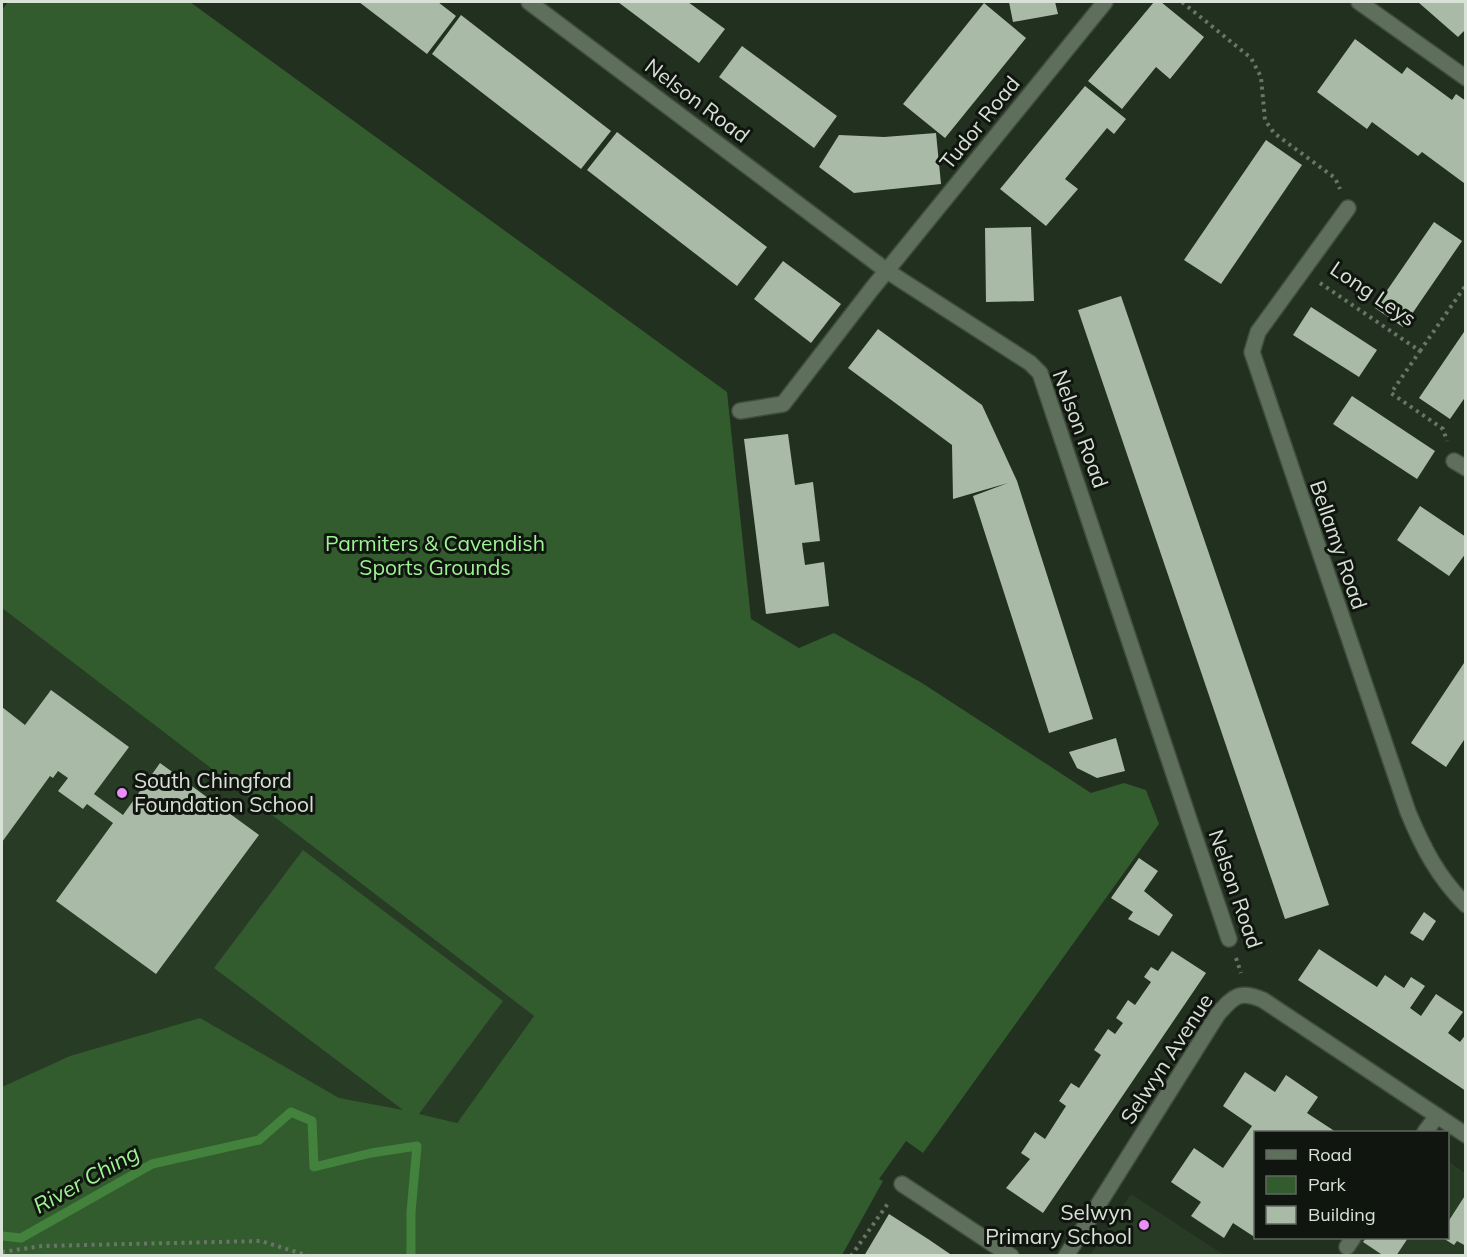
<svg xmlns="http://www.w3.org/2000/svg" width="1467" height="1257" viewBox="0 0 1467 1257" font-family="Mulish,sans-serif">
<rect width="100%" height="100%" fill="#223020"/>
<g fill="#283b25">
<path d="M2,608L534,1016L440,1146L2,1133Z"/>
<path d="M1448,1161L1465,1173V1255L1349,1256L1361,1238H1448Z"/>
<path d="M1131,1194L1224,1255H1090Z"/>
</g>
<path fill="#325b2e" d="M8,2H190L727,392L751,619L799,648L834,633L922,683L1091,793L1124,783L1146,790L1159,824L923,1153L906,1141L879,1179L883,1181L842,1255H2V1087L70,1056L200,1018L339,1098L403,1110L214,968L303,850L503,1001L419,1114L457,1123L534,1016L2,608V10Z"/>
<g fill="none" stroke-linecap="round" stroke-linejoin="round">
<path stroke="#43823c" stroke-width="9" d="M2,1236L21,1238L152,1164L259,1140L291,1112L312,1121L314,1167L371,1153L417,1146L411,1212V1256"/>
</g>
<g fill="#a9bba7">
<path d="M359,2H438L456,16L427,54Z"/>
<path d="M618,2H688L725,29L699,63Z"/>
<path d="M1009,2H1055L1058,14L1013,22Z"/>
<path d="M1154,2H1161L1204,37L1170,79L1156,67L1122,109L1088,81Z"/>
<path d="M1418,2H1466V29L1458,37Z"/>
<path d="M984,3L1026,38L945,138L903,104Z"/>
<path d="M461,15L611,131L581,169L432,54Z"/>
<path d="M1355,39L1402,74L1407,67L1452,100L1456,94L1466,101L1464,183L1422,152L1418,156L1372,122L1367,129L1317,92Z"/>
<path d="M742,46L837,116L814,148L719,77Z"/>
<path d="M1085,86L1126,119L1114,134L1107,128L1065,179L1078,189L1046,226L1000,189Z"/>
<path d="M617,132L767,247L737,286L587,170Z"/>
<path d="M936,133L941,184L854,193L819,167L839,135L884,137Z"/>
<path d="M1266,140L1302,165L1221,284L1184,260Z"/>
<path d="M1434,222L1462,241L1403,327L1375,308Z"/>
<path d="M1031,227L1034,301L986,302L985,228Z"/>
<path d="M783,261L841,304L811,343L754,299Z"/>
<path d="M1121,296L1329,905L1285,919L1078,310Z"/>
<path d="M1311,307L1377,350L1359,377L1293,335Z"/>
<path d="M878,329L982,405L1017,481L1093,719L1049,733L973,496L1008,483L953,499L952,445L848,368Z"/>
<path d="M1466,329V396L1450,419L1419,398Z"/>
<path d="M1352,396L1435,451L1417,479L1333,424Z"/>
<path d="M788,434L795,485L813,482L820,541L802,543L805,565L824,562L829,606L766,614L744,439Z"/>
<path d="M1420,506L1466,537V553L1449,576L1397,540Z"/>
<path d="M1466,660V737L1446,767L1411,743Z"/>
<path d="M51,690L129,747L94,794L123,815L160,763L259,835L156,974L56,901L113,823L87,804L83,809L58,791L68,778L58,771L53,778L50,776L2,842V707L25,725Z"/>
<path d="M1116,738L1125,771L1097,778L1077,768L1069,752Z"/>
<path d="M1139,858L1158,871L1144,891L1173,915L1159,936L1128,919L1133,912L1111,898Z"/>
<path d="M1424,912L1436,921L1423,941L1410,933Z"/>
<path d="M1319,949L1377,987L1385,975L1404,988L1411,977L1425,986L1410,1008L1421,1016L1436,994L1463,1012L1448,1033L1460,1042L1466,1034V1091L1298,980Z"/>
<path d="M1172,951L1206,973L1043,1213L1006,1188L1030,1159L1021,1153L1035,1132L1045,1139L1066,1106L1059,1101L1071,1083L1079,1088L1101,1055L1094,1050L1108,1029L1115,1034L1123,1023L1116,1018L1128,1000L1135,1005L1144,992L1151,982L1144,977L1151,967L1158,971Z"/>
<path d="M1245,1072L1275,1092L1286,1075L1318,1097L1307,1113L1336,1132H1256V1238L1233,1223L1224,1238L1191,1216L1201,1202L1171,1182L1194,1148L1223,1168L1252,1126L1223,1106Z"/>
<path d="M1466,1194V1246L1457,1241L1454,1245L1443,1238H1448V1222Z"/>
<path d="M889,1214L928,1239L953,1256H864Z"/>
<path d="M1366,1238H1408L1396,1256H1384L1363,1242Z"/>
</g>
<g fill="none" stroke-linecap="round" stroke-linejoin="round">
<g stroke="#414d3f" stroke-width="18">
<g id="minor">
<path d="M529,2L887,271L1030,363L1040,373L1229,939"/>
<path d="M1359,2L1466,78"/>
<path d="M1348,208L1258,332L1252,352L1408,812C1423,848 1438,877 1466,905"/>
<path d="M740,411L783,404L871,290L1105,2"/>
<path d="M1454,461L1466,468"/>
<path d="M1425,1132L1437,1116"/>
<path d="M902,1184L1011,1256"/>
<path d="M1347,1247L1353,1238"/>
<path d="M1066,1256L1218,1014C1234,996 1239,990 1263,1000L1466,1135"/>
</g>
</g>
<g stroke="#697567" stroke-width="4" stroke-dasharray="3 4.5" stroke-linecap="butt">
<path d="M1182,2L1251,58L1261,77L1265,120L1274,133L1335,178L1340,189"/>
<path d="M1320,283L1420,351L1391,393L1443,429L1447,441"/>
<path d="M1420,351L1466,285"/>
<path d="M1236,958L1241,973"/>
<path d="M2,1252L42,1246L261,1241L309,1256"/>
<path d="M851,1256L889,1202"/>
</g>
<use href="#minor" stroke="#5e6f5c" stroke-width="15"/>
</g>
<g fill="#eb8dfb" stroke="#10160f" stroke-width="2">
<circle cx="122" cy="793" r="6"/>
<circle cx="1144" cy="1225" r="6"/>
</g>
<g text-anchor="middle" stroke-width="6" stroke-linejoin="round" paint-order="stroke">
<g font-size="21" fill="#d9e2d7" stroke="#10160f">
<text transform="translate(697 101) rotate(37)" y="7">Nelson Road</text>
<text transform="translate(980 123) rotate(-51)" y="7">Tudor Road</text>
<text transform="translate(1373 294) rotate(34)" y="7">Long Leys</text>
<text transform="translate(1080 429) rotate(70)" y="7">Nelson Road</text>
<text transform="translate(1338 545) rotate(71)" y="7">Bellamy Road</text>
<text transform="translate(1235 889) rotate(71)" y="7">Nelson Road</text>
<text transform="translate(1167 1059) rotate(-57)" y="7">Selwyn Avenue</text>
</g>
<g font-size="21" fill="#9ef394" stroke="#10160f">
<text x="435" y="551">Parmiters &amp; Cavendish<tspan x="435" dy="24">Sports Grounds</tspan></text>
</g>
<g font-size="21" fill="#d9e2d7" stroke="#10160f" text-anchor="start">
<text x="134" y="788">South Chingford<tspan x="134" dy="24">Foundation School</tspan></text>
<text x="1132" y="1220" text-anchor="end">Selwyn<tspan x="1132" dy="24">Primary School</tspan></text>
</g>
<g font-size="22" font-style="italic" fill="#9ef394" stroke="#10160f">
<text transform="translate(86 1179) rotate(-29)" y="8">River Ching</text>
</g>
</g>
<rect width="1467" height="1257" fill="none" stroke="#d9e2d7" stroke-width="6"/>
<rect x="1254" y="1131" width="195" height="108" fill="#10160f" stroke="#60685f" stroke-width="1.5"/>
<rect x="1266" y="1150" width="30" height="9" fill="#5e6f5c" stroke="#60685f" stroke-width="1.5"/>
<text x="1308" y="1161" font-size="18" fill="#d9e2d7">Road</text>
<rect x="1266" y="1176" width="30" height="18" fill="#325b2e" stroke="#60685f" stroke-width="1.5"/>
<text x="1308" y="1191" font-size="18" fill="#d9e2d7">Park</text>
<rect x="1266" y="1206" width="30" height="18" fill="#a9bba7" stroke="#60685f" stroke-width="1.5"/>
<text x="1308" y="1221" font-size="18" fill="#d9e2d7">Building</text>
</svg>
